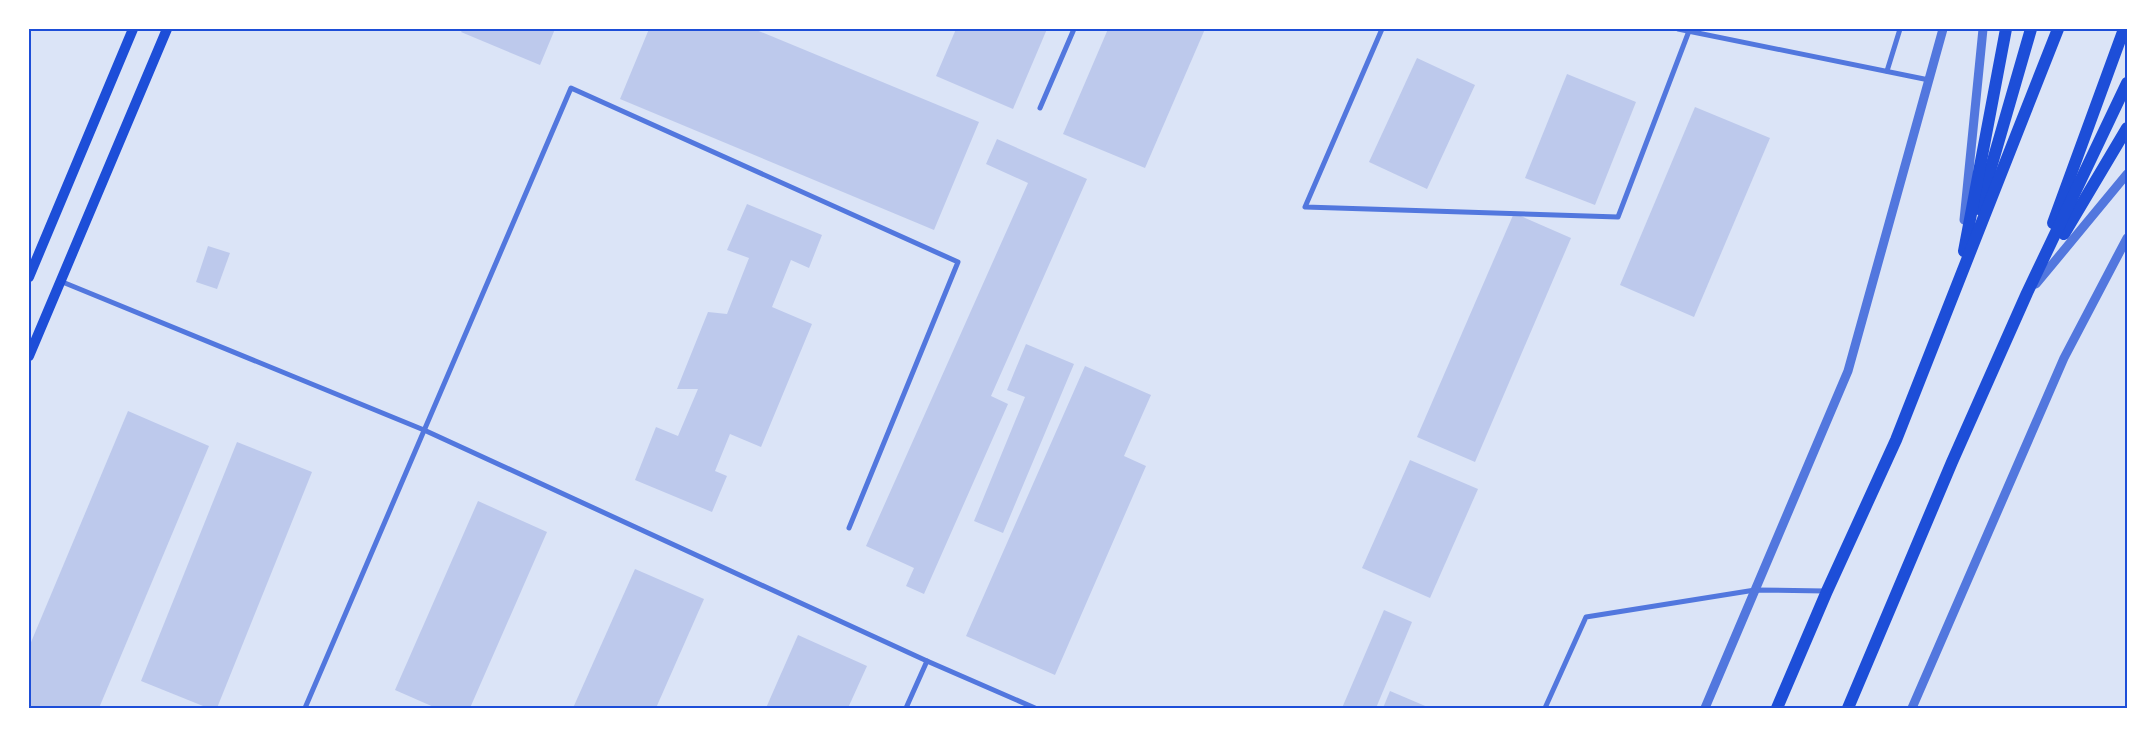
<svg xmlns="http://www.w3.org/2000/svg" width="2156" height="737" viewBox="0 0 2156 737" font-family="Quicksand,sans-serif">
<rect width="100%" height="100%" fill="#f2f2f2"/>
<rect fill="#dbe4f7" x="29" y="29" width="2098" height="679"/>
<g fill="#bdc9ec">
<path d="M463,29H555L540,65L461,32Z"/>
<path d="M649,29H754L979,122L934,230L620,99Z"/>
<path d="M956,29H1047L1013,109L936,76Z"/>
<path d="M1108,29H1205L1145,168L1063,134Z"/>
<path d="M1417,58L1475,85L1427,189L1369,162Z"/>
<path d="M1567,74L1636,102L1595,205L1525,178Z"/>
<path d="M1695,107L1770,138L1694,317L1620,285Z"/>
<path d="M997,139L1087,179L991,396L1008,404L924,594L906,586L914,568L866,546L1028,183L986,164Z"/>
<path d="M747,204L822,235L809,268L791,260L772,307L812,324L761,447L730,434L715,471L727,476L712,512L635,480L656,427L678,436L698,389H677L708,312L727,314L749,258L727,250Z"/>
<path d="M1514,213L1571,238L1475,462L1417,437Z"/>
<path d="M208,246L230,253L217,289L196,282Z"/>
<path d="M1026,344L1074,364L1003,533L974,521L1025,397L1007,390Z"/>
<path d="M1085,366L1151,395L1124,456L1146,466L1055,675L966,636Z"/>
<path d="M128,411L209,446L99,708H29V647Z"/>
<path d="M237,442L312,472L217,708H208L141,681Z"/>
<path d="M1410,460L1478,489L1430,598L1362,568Z"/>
<path d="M478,501L547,532L470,708H436L395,690Z"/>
<path d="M635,569L704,599L656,708H573Z"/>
<path d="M1384,610L1412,622L1376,708H1342Z"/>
<path d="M798,635L867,666L848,708H766Z"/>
<path d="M1390,691L1430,708H1383Z"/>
</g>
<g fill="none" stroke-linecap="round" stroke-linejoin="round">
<g stroke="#5277de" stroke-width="5">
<path d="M1382,29L1305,207L1618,217L1689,31"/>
<path d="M1678,29L1929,80"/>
<path d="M1887,71L1900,29"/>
<path d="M1040,108L1074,29"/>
<path d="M60,281L424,430L927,661L1035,708"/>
<path d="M305,708L571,88L958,262L849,528"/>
<path d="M906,708L927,661"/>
<path d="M1545,708L1586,617L1755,590L1825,591"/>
</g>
<g stroke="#5277de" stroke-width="9">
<path d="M1964,220L1983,29"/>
<path d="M2036,284L2127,174"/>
<path d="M1705,708L1848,371L1943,29"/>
<path d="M1912,708L2064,358L2127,238"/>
</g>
<g stroke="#1d4ed8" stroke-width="10">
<path d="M29,277L133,29"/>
<path d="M29,356L167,29"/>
</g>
<g stroke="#1d4ed8" stroke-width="12">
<path d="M1979,209L2031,29"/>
<path d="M2053,223L2124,29"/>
<path d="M2064,234L2127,128"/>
<path d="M1964,251L2006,29"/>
<path d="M1777,708L1827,591L1896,440L2058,29"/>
<path d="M1848,708L1952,462L2027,293L2127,83"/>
</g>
</g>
<rect width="2156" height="737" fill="none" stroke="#ffffff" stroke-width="60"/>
<rect x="30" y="30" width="2096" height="677" fill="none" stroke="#1d4ed8" stroke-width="2"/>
</svg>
